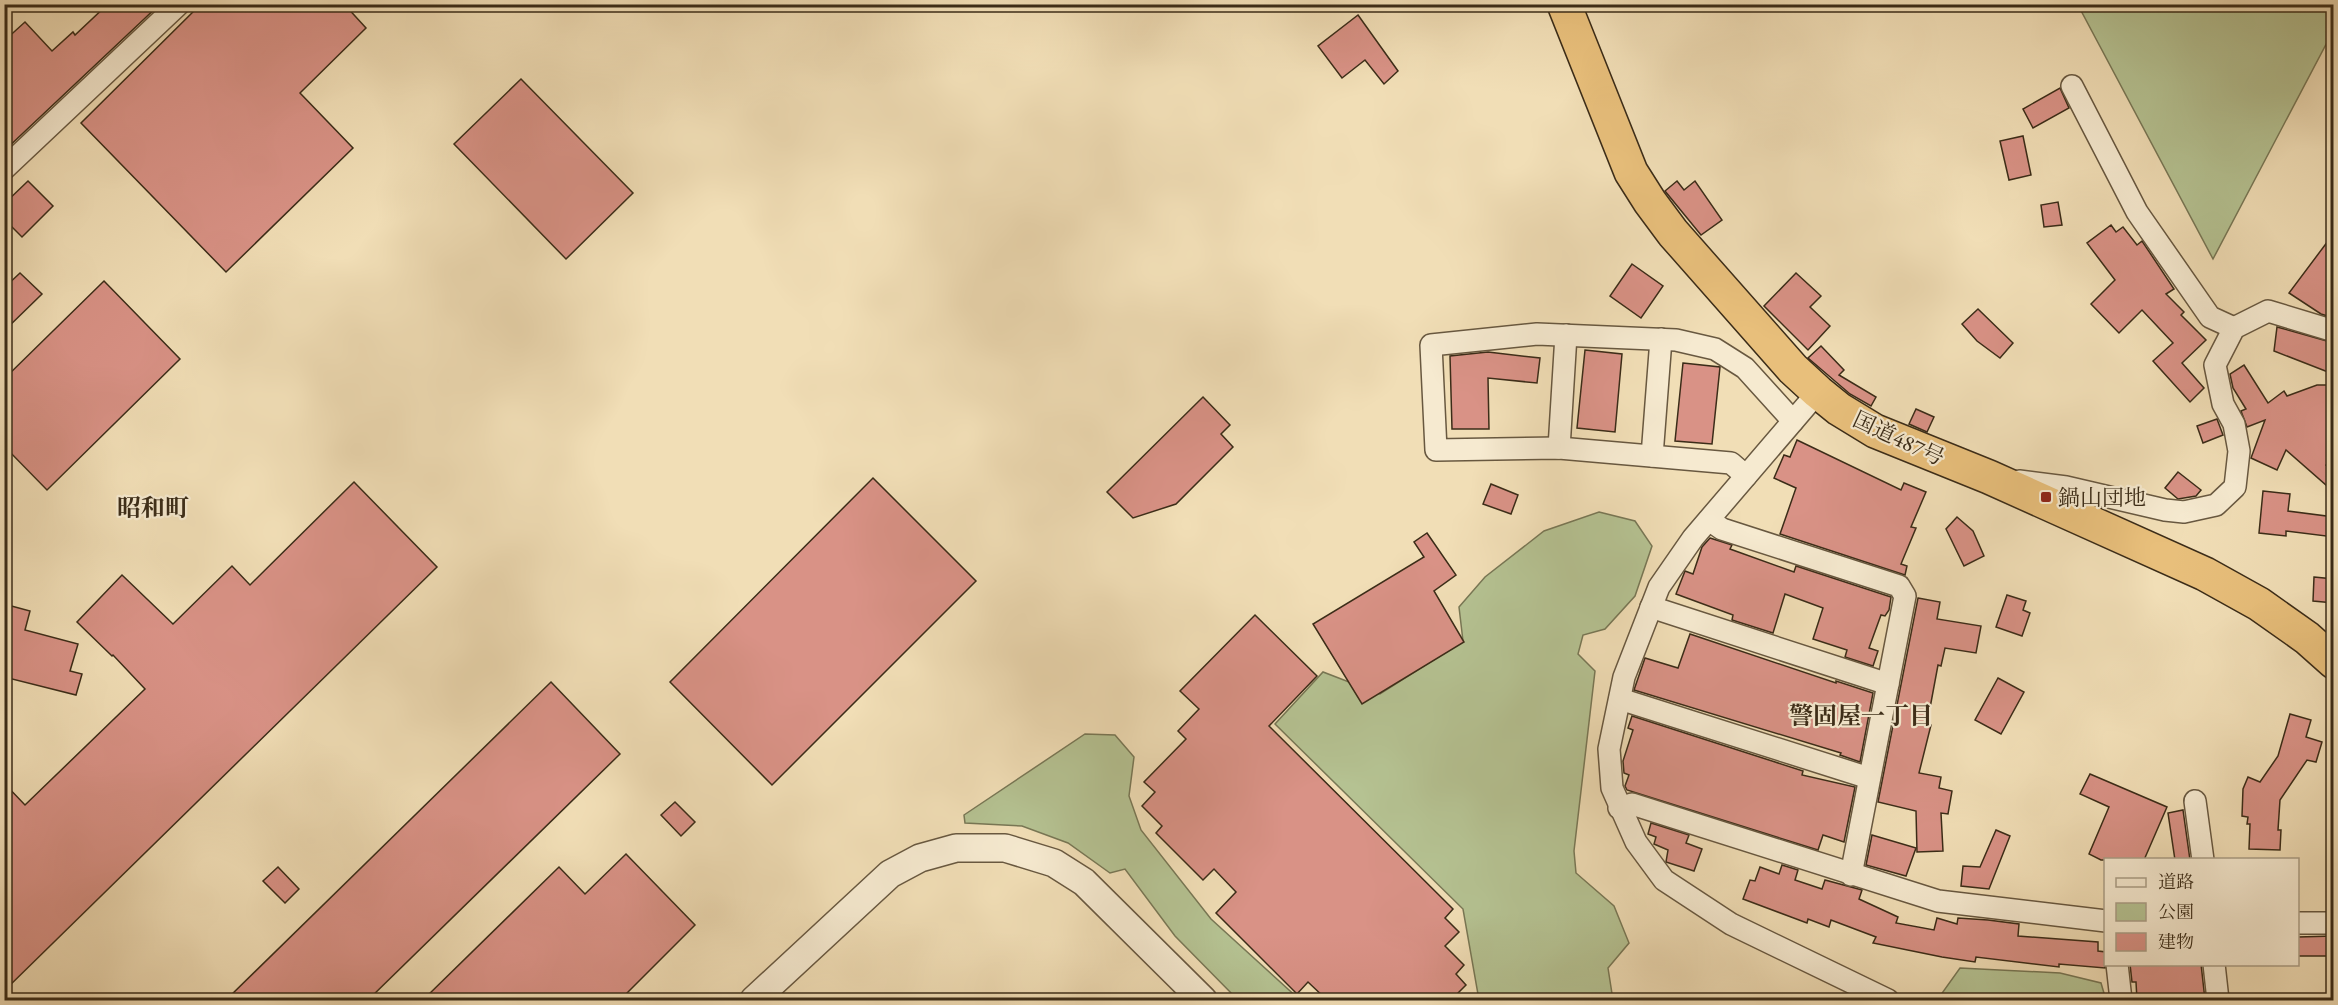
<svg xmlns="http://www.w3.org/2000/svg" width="2338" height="1005" viewBox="0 0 2338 1005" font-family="'EB Garamond','Noto Serif JP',serif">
<rect width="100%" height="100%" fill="#f1deb6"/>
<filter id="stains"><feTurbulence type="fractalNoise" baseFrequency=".00333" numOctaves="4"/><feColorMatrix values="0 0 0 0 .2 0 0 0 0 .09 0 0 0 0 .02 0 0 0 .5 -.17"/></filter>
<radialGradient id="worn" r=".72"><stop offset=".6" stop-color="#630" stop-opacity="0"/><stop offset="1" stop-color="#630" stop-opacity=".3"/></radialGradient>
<g fill="#b5c292" stroke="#787755" stroke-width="1.5">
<path d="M2078,5H2333V31L2213,259Z"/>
<path d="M1599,512L1635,521L1652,546L1635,596L1605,629L1583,635L1578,654L1595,671L1574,851L1576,873L1614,906L1629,943L1608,968L1613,1000H1479L1463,909L1275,724L1323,672L1380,694L1463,641L1459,607L1485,577L1544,531Z"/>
<path d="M1085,734L1115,735L1134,757L1129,796L1141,830L1211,919L1300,1000H1238L1175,936L1125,869L1110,873L1068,843L1022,826L965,823L964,815Z"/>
<path d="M1960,968L2060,973L2101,983L2106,1000H1942L1940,996Z"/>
</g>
<g fill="#d99286" stroke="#3b2c18" stroke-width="1.5">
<path d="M108,4H160L4,151V41L25,22L52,51L73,32L75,35Z"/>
<path d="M201,4H344L366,28L300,93L353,148L226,272L81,123Z"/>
<path d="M1358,15L1398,71L1384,84L1365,60L1342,78L1318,46Z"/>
<path d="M521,79L633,193L566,259L454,144Z"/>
<path d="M2060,88L2069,108L2033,128L2023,109Z"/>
<path d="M2023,136L2031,175L2009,180L2000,141Z"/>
<path d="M28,181L53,206L22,237L4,219V204Z"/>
<path d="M1677,181L1684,190L1695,181L1722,220L1701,235L1665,191Z"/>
<path d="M2058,202L2062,225L2044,227L2041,205Z"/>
<path d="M2111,225L2116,232L2123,227L2137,245L2142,241L2174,289L2166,294L2184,312L2181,315L2206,340L2182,363L2204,388L2190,402L2153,361L2173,343L2142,310L2119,333L2091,304L2115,280L2087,243Z"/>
<path d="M2334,233V318L2321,314L2289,293Z"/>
<path d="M1632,264L1663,286L1641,318L1610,296Z"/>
<path d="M20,273L42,294L4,331V288Z"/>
<path d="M1796,273L1821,296L1810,307L1830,326L1808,350L1764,306Z"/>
<path d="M104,281L180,359L47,490L4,446V379Z"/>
<path d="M1978,309L2013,343L2000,358L1977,341L1962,324Z"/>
<path d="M2277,327L2334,343V359L2328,372L2274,351Z"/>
<path d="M1821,346L1844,370L1839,375L1876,397L1871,406L1850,394L1808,358Z"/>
<path d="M1585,350L1622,354L1615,432L1577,428Z"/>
<path d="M1488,352L1540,358L1537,383L1488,378L1489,429H1452L1450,356Z"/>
<path d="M1683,363L1720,367L1712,444L1675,441Z"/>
<path d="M2244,365L2268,403L2284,391L2287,396L2317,385H2334V456L2326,465L2334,470V492L2286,450L2277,470L2251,458L2265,420L2247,427L2241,411L2246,409L2233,388L2230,374Z"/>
<path d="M1203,397L1230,425L1221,434L1233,447L1176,504L1133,518L1107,492Z"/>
<path d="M1916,409L1934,417L1927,432L1909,424Z"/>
<path d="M2217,419L2223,435L2203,443L2197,426Z"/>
<path d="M1797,440L1901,490L1904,483L1926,492L1911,527L1916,528L1901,564L1907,566L1905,575L1780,534L1796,488L1774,478L1784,455L1790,457Z"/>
<path d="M2178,472L2201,490L2196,496L2178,499L2165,488Z"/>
<path d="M873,478L976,581L772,785L670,682Z"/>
<path d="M354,482L437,567L4,991V783L25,805L145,689L113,655L112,656L77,622L122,575L173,624L232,566L250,585Z"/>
<path d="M1491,484L1518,495L1511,514L1483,504Z"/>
<path d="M2263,491L2290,494L2288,511L2334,517V537L2286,531V536L2259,533Z"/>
<path d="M1957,517L1973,531L1984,556L1964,566L1946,529Z"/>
<path d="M1427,533L1456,575L1434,591L1464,642L1362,704L1313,624L1424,557L1414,542Z"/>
<path d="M1710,538L1732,545L1730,549L1794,572L1796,566L1891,597L1889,610L1885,616L1881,615L1869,648L1878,651L1873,666L1845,657L1847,650L1813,639L1823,608L1785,594L1773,633L1732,620L1733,615L1676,594L1685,571L1693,574L1702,547Z"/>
<path d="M2314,577L2334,579V603L2313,601Z"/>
<path d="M2007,595L2026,601L2023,610L2030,613L2022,636L1996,627Z"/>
<path d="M1918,598L1940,602L1937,619L1981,626L1976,653L1945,648L1941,666L1938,665L1927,724L1931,725L1919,773L1941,777L1939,788L1952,791L1948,814L1941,813L1943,851L1917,852L1916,811L1878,802Z"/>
<path d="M4,604L30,611L25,630L78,644L70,671L82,674L76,695L4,677Z"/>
<path d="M1255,615L1317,676L1269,726L1453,909L1445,918L1459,932L1445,946L1464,965L1456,974L1466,985L1451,1000H1327L1308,982L1297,994L1216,913L1236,892L1214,869L1203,880L1156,833L1162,826L1142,806L1155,792L1144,782L1186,739L1178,731L1199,709L1180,691Z"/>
<path d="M1690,634L1836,683V681L1873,693L1860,762L1840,755L1841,753L1634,690L1645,658L1678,668Z"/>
<path d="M1998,678L2024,692L2001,734L1975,720Z"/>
<path d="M551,682L620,754L368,1000H226Z"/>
<path d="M2290,714L2311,720L2306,737L2322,742L2316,762L2307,760L2280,800L2278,830H2281L2280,850L2249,849L2250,824H2247L2248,817L2242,816L2243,789L2248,777L2260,782L2278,756Z"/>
<path d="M1632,716L1803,771L1802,775L1855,787L1844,842L1823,835L1818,850L1627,790L1625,786L1629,775L1624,773L1623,761L1633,730L1628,728Z"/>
<path d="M2090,774L2167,807L2144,860H2101L2089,854L2109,807L2080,794Z"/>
<path d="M675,802L695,822L681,836L661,815Z"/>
<path d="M2183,810L2190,860H2175L2168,813Z"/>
<path d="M1651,823L1689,835L1686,843L1702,849L1694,871L1666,862L1668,850L1654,844L1656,837L1648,834Z"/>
<path d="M1996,830L2010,836L1989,889L1961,886L1963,866L1980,867Z"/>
<path d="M1872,835L1916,848L1906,876L1866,865Z"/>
<path d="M626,854L695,925L620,1000H423L559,867L585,894Z"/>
<path d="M1782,865L1798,870L1795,880L1822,889L1825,880L1862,890L1859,899L1898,917L1896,923L1934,930L1937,918L1957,924L1958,918L1988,920L2019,924L2018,936L2098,942V951L2106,952L2105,968L2059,964V967L1976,957L1975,962L1942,957L1873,943L1876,937L1831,920L1829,927L1808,919L1807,923L1743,899L1750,880L1755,881L1760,867L1779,874Z"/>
<path d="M278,867L299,889L285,903L263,881Z"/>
<path d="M2334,936V956H2298V937Z"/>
<path d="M2130,964H2201L2205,1000H2137L2136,982H2132Z"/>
</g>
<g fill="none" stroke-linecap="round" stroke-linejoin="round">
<g stroke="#685840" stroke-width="24">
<g id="minor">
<path d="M2072,86L2137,212L2210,317L2234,328"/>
<path d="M4,169L179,4"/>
<path d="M1818,392L1693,538L1659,587L1624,677L1609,749L1612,788L1636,842L1664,880L1731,924L1888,1000"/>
<path d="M1559,448L1566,335"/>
<path d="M1652,456L1661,339"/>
<path d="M1746,476L1731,463L1559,448L1436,450L1431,345L1537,334L1676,340L1715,349L1745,368L1793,421"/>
<path d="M2019,481L2066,487L2165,510L2184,512L2216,505L2235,487L2239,451L2234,424L2223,404L2215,365L2234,328L2268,311L2334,331"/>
<path d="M1709,520L1722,529L1899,586L1905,596L1851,875"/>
<path d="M1651,607L1888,684"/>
<path d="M1620,699L1869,778"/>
<path d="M2195,801L2203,860"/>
<path d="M1619,808L1632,804L1938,901L2106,921"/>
<path d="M2298,923H2334"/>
<path d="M2117,964L2121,1000"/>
<path d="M2214,964L2218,1000"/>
</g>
</g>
<g stroke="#685840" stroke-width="30">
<path id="tertiary" d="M754,1000L890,874L920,858L956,848H1005L1054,863L1084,882L1203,1000"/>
</g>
<g stroke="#3b2c18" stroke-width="36">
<path id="trunk" d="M1564,4L1631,172L1650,202L1673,233L1793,369L1818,392L1839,409L1875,431L1989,477L2205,574L2259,604L2307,638L2334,662"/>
</g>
<use href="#minor" stroke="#f6ead0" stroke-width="21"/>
<use href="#tertiary" stroke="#f6ead0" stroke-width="27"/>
<use href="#trunk" stroke="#e8bf7b" stroke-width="33"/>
</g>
<rect fill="#8f2418" stroke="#f6ead0" stroke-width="2" x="2040" y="491" width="12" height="12" rx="3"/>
<g text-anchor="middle" stroke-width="4.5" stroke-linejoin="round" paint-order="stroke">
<g font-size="22" fill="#3b2c18" stroke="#f6ead0">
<text transform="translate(1899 438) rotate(25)" y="8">国道487号</text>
</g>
<g font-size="22" fill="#3b2c18" stroke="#f6ead0" text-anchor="start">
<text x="2058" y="505">鍋山団地</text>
</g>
<g font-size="24" font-weight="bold" fill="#3b2c18" stroke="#f6ead0">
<text x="153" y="516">昭和町</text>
<text x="1861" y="724">警固屋一丁目</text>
</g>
</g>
<rect width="2338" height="1005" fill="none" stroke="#f1deb6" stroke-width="24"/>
<rect x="6" y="6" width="2326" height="993" fill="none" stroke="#3b2c18" stroke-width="3"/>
<rect x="12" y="12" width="2314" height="981" fill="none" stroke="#3b2c18" stroke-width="1.5"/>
<rect x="2104" y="858" width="195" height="108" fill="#f6ead0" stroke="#ab9e86" stroke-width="1.5"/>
<rect x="2116" y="878" width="30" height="9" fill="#f6ead0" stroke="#ab9e86" stroke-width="1.5"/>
<text x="2158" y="888" font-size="18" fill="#3b2c18">道路</text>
<rect x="2116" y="903" width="30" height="18" fill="#b5c292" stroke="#ab9e86" stroke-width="1.5"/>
<text x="2158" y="918" font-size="18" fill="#3b2c18">公園</text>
<rect x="2116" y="933" width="30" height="18" fill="#d99286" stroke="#ab9e86" stroke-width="1.5"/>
<text x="2158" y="948" font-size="18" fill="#3b2c18">建物</text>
<rect width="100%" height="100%" filter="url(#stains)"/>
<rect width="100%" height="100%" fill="url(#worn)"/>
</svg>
